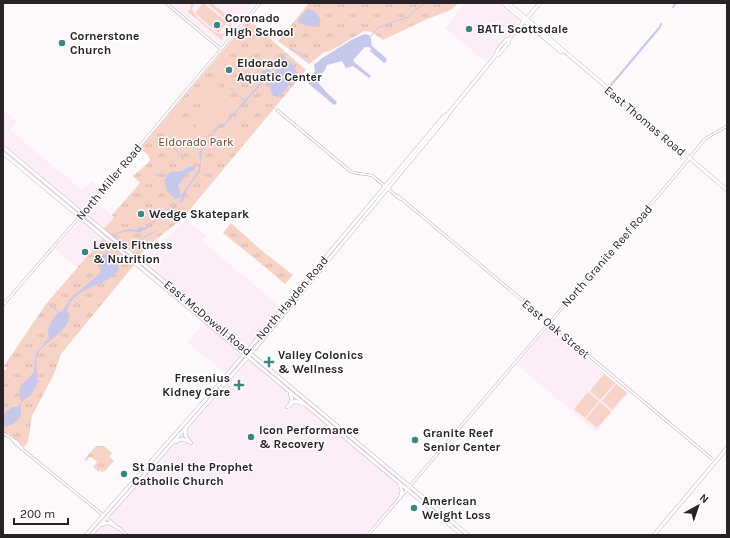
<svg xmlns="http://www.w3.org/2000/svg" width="730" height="538" viewBox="0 0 730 538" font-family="Karla,sans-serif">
<defs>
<pattern id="grass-tufts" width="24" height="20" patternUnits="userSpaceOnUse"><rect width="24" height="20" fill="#f6d2c7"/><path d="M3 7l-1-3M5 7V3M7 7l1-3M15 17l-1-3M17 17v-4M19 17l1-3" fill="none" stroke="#d3b4ab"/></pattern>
</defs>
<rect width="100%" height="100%" fill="#fdf9fb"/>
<g fill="#fdedf7">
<path d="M170,3H256L221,45Z"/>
<path d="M465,3H500L521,20L486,62L445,28Z"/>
<path d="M3,110L17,121L10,130L82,190L91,181L101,190L82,211L3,146Z"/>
<path d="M96,201L114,217L104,229L86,214Z"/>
<path d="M81,220L103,238L78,268L55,249Z"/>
<path d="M186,220L206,236L202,241L282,308L248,347L245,346L142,261L156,245L177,229Z"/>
<path d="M205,323L241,354V355L226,374L187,342L203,324Z"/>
<path d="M548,328H550L629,393L596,432L517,365Z"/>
<path d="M249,361L252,362L267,376L396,482L401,489L396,500L365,535H131L111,518V515L120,506L122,502L183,434L186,435L191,424Z"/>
<path d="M109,524L117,529L124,535H93L104,525Z"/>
</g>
<g fill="url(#grass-tufts)">
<path d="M309,3H458L451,10L427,19L383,40L372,32L364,31L330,51L324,52L309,64L278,41Z"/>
<path d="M249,20L306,70L182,219L153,242L138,257L104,229L114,217L112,215L140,183L133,176L148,163L150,160L148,155L140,148Z"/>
<path d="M231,223L261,250L293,275L285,284L254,258L223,233Z"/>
<path d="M103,238L133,263L134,265L61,354L54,374L32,416L28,442L24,447L8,433L3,440V372L7,368L4,366L46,304Z"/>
<path d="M96,446H104L112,453L109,456L114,461L106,470L102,472L100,470L99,471L100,473L93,467L97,462L91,457H89L87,461L84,460Z"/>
</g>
<g fill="#f6d2c7">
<path d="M191,3H194L192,9C193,15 214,34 221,34C225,34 227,32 229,30V22L207,3H211C220,10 238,20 229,33L221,37L223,38L222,40L187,11L190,10Z"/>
<path d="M203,3L227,22L218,33L195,13Z"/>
<path d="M242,60C243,68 241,70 234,74C231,77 230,78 225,79L218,75L217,65H218V62H238Z"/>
<path d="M203,79C219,81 230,93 228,109L201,108L200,107Z"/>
<path d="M220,110C222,123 210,137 198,139L194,113L195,112Z"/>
<path d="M190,119L191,120L197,147C181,150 168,142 163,126Z"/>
<path d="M233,121L244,130L227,150L217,142Z"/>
<path d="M146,208L148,209L147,217L142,219L139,224H137V221H135L130,226L129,221L137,210Z"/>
<path d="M604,374L615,383L600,400L590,391Z"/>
<path d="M616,384L627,393L612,410L602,401Z"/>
<path d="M588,392L599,401L585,418L574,409Z"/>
<path d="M600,402L611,412L597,428L586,419Z"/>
</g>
<g fill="#c5c7eb">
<path d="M307,9C314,9 321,16 320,23L317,26H308L298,23V20Z"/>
<path d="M365,34L369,35L371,39L372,46L387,59L386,62L384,63L370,51L371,49L369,47H365L353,60L354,62L371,76L369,78L353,66L346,68L342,61L327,65L325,70L316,80L327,93L337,102L336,104L334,105L309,84L307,80L315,71L314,64C318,63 320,59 324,57C337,49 351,39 365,34Z"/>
<path d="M282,57H284L293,65L297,73C295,78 282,94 277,97L272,95L270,87L265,80L224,126L222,128H218L213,134L210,142L202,151L200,171L188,188L183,201L179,204C182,200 182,194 185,190C194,175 203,173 199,153C201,149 204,146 207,143C213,136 212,127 222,126L264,79L261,76L262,71L268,69L273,73L277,71L275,66Z"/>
<path d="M195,166L194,170L188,173L179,184L178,185L181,197L175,199L167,191L164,180L170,172L182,171L188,167Z"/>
<path d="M177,206L176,208L169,210L146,229L143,230L141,233C133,230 124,231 116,234C114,241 109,245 107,252L117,261L119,269C107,288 73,285 67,311L70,315C67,331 54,336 44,346C42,348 39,351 38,353C35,359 37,376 38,382C36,386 33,392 30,396C27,398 24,399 22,402C19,406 21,410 21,414C20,421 10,427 4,425L3,414L12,407H18L21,401L19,391L21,386L34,372L36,353L49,338L48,330L51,322L56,315L63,310L71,298L98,275L100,273L101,256L106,253L107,246L113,239L116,233L129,229L137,230L139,227L145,228L168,209Z"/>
</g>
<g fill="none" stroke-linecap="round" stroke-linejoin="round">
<g stroke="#c5c7eb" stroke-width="1">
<path d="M369,38L379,27L408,17L416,9L427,3"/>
<path d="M290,50L291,49L307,57L312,62"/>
<path d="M284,58L287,54"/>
<path d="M294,78L298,80"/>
<path d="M230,88L245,101"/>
<path d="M285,89L289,91"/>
<path d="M281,94L284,97"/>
<path d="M159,134C166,141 179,151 183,160"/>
<path d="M155,174L166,176"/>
<path d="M194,177L198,172"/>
<path d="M115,236L127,245L136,241"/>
<path d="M139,240L156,231"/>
<path d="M49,304L59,312"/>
</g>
<g stroke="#c5c7eb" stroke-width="2">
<path d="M673,7L676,3"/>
<path d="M611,85L660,27L661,24"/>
</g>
<g stroke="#c2b1bb" stroke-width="3">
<g id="minor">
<path d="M166,3L221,49"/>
<path d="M277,110L350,171C357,175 365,173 373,176L400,199"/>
<path d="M396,196H398L711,458"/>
<path d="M3,305L95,199L260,3"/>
<path d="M3,433L16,441L22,448"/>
<path d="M12,439L16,444L103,515"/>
<path d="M107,518L114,524"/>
<path d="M120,529L127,535"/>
<path d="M368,535L674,177L705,139L727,126"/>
</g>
</g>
<g stroke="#c2b1bb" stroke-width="4">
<g id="major">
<path d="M503,3L561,52L563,51"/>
<path d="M508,3L727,190"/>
<path d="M496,55C496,49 503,44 507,39H509"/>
<path d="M3,147L468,535"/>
<path d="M3,153L462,535"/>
<path d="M290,404L292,398L290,394"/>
<path d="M287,407L295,401L303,404"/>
<path d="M186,429L185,435L190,442"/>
<path d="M319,431L327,427L333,428"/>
<path d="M176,442C181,437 186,440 191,443"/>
<path d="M400,484L402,491L400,498"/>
<path d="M102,525C109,520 114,526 120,529"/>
<path d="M86,535L221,382L444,116L448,114"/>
<path d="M91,535L248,357L446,118L448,114L496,55L499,54L509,42V39L540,3"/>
<path d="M654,535L727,448"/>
</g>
</g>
<use href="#minor" stroke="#fff" stroke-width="2"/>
<use href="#major" stroke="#fff" stroke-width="3"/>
</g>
<g fill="#3d8584" stroke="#fff" stroke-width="1.5">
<circle cx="217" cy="25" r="4"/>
<circle cx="469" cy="29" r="4"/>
<circle cx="62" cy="43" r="4"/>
<circle cx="229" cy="70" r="4"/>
<circle cx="141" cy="214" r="4"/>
<circle cx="85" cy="252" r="4"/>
<path d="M267 356h4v4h4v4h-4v4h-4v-4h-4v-4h4z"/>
<path d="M237 379h4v4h4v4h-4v4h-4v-4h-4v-4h4z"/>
<circle cx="251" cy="437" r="4"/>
<circle cx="415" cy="440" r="4"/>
<circle cx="124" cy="474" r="4"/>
<circle cx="414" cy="508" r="4"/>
</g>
<g text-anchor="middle" stroke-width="3" stroke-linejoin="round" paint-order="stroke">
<g font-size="12" font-weight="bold" fill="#292226" stroke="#fff" text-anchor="start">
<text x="225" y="22">Coronado<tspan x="225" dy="14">High School</tspan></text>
<text x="477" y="33">BATL Scottsdale</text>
<text x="70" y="40">Cornerstone<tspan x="70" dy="14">Church</tspan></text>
<text x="237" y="67">Eldorado<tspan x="237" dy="14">Aquatic Center</tspan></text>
<text x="149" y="218">Wedge Skatepark</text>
<text x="93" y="249">Levels Fitness<tspan x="93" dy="14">&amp; Nutrition</tspan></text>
<text x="278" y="359">Valley Colonics<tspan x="278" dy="14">&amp; Wellness</tspan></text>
<text x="230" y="382" text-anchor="end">Fresenius<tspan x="230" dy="14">Kidney Care</tspan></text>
<text x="259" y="434">Icon Performance<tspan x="259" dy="14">&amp; Recovery</tspan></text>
<text x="423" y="437">Granite Reef<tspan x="423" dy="14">Senior Center</tspan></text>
<text x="132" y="471">St Daniel the Prophet<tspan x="132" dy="14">Catholic Church</tspan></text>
<text x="422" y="505">American<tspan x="422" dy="14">Weight Loss</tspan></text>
</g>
<g font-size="12" fill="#292226" stroke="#fff">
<text transform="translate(645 121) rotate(40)" y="4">East Thomas Road</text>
<text transform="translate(109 182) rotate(-50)" y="4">North Miller Road</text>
<text transform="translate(607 256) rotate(-49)" y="4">North Granite Reef Road</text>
<text transform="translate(292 298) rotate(-50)" y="4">North Hayden Road</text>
<text transform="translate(208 318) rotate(40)" y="4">East McDowell Road</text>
<text transform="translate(556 329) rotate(40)" y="4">East Oak Street</text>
</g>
<g font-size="12" fill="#76412f" stroke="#fff">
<text x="196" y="146">Eldorado Park</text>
</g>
</g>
<rect width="730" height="538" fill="none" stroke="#292226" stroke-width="8"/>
<g transform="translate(698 506) rotate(40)" stroke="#ffffff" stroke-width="3" paint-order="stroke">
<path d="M0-3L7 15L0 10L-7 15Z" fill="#292226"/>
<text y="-6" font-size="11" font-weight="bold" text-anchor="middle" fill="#292226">N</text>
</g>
<path d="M14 518v6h54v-6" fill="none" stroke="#292226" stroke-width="2"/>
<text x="20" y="518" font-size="12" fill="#292226" stroke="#ffffff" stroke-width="3" paint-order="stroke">200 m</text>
</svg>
